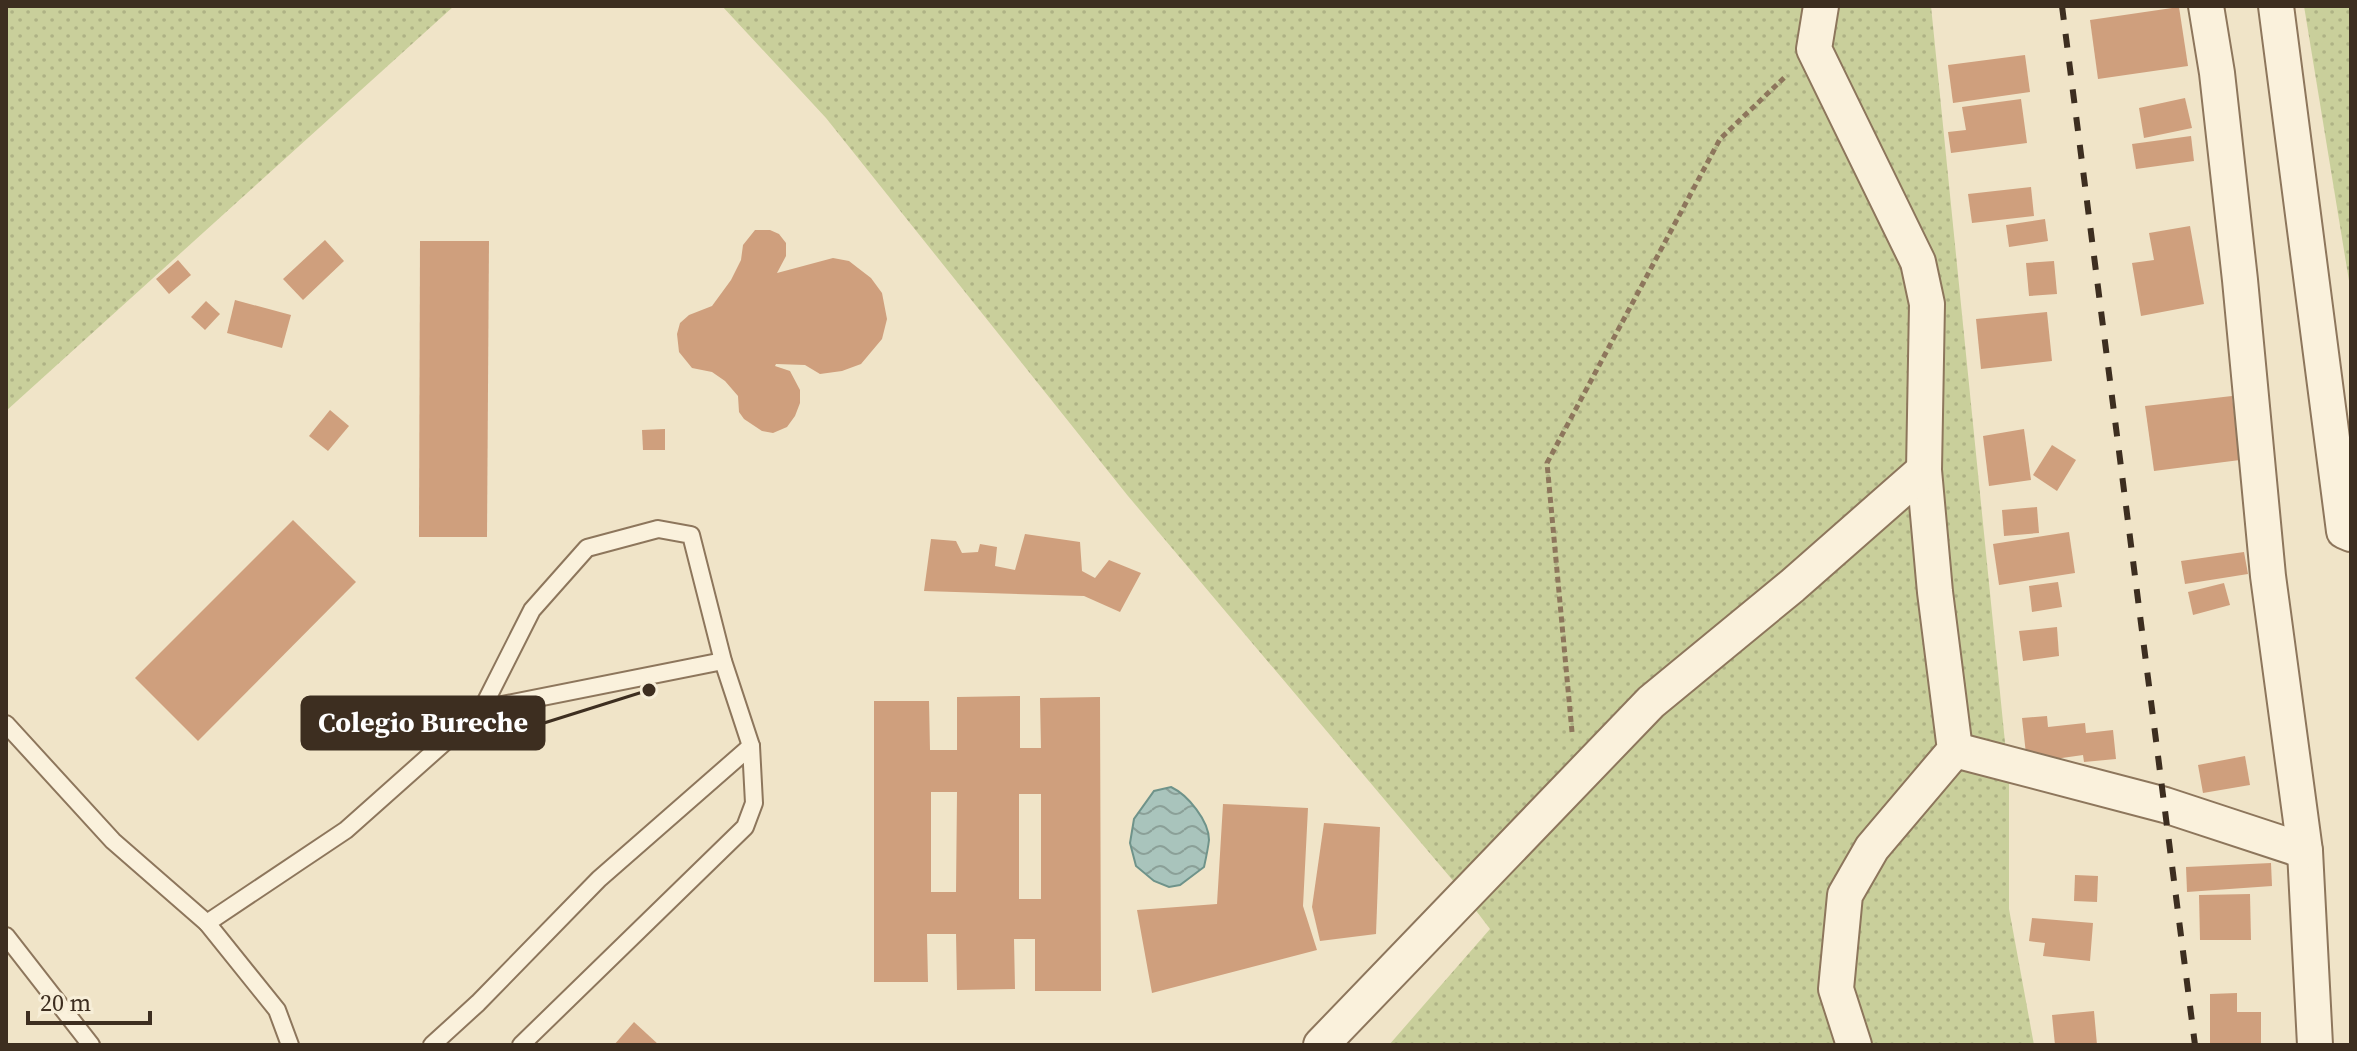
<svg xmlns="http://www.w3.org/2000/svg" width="2357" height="1051" viewBox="0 0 2357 1051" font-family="'Source Serif 4',serif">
<defs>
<pattern id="grass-dots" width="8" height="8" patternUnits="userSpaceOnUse" patternTransform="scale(2)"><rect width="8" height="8" fill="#c9cf9b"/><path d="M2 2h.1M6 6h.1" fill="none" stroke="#aeb285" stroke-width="1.8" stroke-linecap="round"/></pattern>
<pattern id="water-waves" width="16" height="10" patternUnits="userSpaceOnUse" patternTransform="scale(2)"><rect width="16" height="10" fill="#a9c4bc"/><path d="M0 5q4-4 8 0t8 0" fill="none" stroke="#8ba098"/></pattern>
</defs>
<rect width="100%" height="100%" fill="#f0e4c8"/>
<g fill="url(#grass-dots)">
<path d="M6,6H454L6,411Z"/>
<path d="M722,6H1931L2009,782V909L2034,1045H1389L1490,929L1455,883L1128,496L826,118Z"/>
<path d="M2304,6H2351V293Z"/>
</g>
<path fill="url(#water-waves)" stroke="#6f938a" stroke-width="2" d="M1171,787C1188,795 1209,821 1209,840C1208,849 1206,858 1204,867L1180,885L1169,887L1154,881L1136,866L1130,843L1134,819L1154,791Z"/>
<g fill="#cf9f7d" fill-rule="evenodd">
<path d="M2179,7L2188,66L2098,79L2090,20Z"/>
<path d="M2025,55L2030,92L1953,103L1948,65Z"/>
<path d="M2185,98L2192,128L2144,138L2139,108Z"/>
<path d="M2021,99L2027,143L1951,153L1948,132L1966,130L1962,107Z"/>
<path d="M2191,136L2194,161L2136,169L2132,144Z"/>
<path d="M2031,187L2034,216L1972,223L1968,194Z"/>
<path d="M2045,219L2048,241L2009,247L2006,225Z"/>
<path d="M2190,226L2204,304L2141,316L2132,263L2154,260L2149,233Z"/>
<path d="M755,230H770L779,234L786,243V256L777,273L833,258L849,261L858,268L871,278L882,293L887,319L882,339L861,364L842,371L820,374L805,365L776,364L775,366L790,371L800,390V403L795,416L787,427L773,433L762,431L744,419L739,412L738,396L725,381L712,372L692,368L679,352L677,334L680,323L689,315L712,306L731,280L741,260L743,245Z"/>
<path d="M325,240L344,261L303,300L283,279Z"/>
<path d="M420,241H489L487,537H419Z"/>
<path d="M178,260L191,275L169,294L156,279Z"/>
<path d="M2054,261L2057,294L2029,296L2026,263Z"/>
<path d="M235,300L291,315L282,348L227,333Z"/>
<path d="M206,301L220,314L205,330L191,317Z"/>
<path d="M2047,312L2052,361L1981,369L1976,319Z"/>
<path d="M2232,396L2240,460L2154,471L2145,406Z"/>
<path d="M330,410L349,426L328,451L309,436Z"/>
<path d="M665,429V450H643L642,430Z"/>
<path d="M2024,429L2031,480L1989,486L1983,436Z"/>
<path d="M2052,445L2076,460L2057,491L2033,475Z"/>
<path d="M2037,507L2039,533L2004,536L2002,510Z"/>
<path d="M293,520L356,582L198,741L135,678Z"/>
<path d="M2069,532L2075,573L1999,585L1993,544Z"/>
<path d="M1025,534L1080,542L1082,571L1095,578L1109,560L1141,573L1120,612L1084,596L924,591L931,539L956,541L962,553L978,552L980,544L997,547L995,566L1015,570Z"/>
<path d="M2244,552L2248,574L2185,584L2181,561Z"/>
<path d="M2058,582L2062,607L2032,612L2029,586Z"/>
<path d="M2224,583L2230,605L2193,615L2188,592Z"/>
<path d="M2057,627L2059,656L2023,661L2019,631Z"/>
<path d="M1020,696V748H1041L1040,698L1100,697L1101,991H1035V939H1014L1015,989L957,990L956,934H927L928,982H874V701H929L930,750H957V697ZM931,792H957L956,892H931ZM1019,794H1041V899H1019Z"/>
<path d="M2047,716L2048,727L2085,723L2086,733L2113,730L2116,759L2084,762L2083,755L2027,763L2022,718Z"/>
<path d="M2245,756L2250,785L2203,793L2198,765Z"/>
<path d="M1223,804L1308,808L1303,906L1317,950L1152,993L1137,910L1217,904Z"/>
<path d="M1324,823L1380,827L1376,934L1320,941L1312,907Z"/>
<path d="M2271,863L2272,886L2187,892L2186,867Z"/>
<path d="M2075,875L2098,876L2097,902L2074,901Z"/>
<path d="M2250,894L2251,940H2200L2199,895Z"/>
<path d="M2032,918L2093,923L2090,961L2043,956L2045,943L2029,941Z"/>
<path d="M2237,993V1012H2261V1045H2210V994Z"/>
<path d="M2094,1011L2097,1045H2055L2052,1015Z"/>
<path d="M634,1022L659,1045H614Z"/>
</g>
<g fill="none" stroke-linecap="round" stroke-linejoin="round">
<g stroke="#8d765c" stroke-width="20">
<g id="service">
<path d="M482,709L532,610L587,548L658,529L691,535L723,661L751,746L754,803L745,827L521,1045"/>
<path d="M6,724L113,841L207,923"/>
<path d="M6,936L91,1045"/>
<path d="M290,1045L277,1010L207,923L346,830L482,709L723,661"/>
<path d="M432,1045L478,1003L599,879L751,746"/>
</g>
</g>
<g stroke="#8d765c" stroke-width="38">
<g id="minor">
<path d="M1821,6L1814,49L1918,262L1927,304L1924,470L1935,592L1955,750L1872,848L1845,895L1836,989L1854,1045"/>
<path d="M2206,6L2217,73L2240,280L2268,576L2305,851L2315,1045"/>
<path d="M2276,6L2344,531L2351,534"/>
<path d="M1955,750L2165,805L2305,851"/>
<path d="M1321,1045L1651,702L1792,586L1924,470"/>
</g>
</g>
<path stroke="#8d765c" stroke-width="5" stroke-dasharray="6 4" stroke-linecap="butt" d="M1572,732L1547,463L1720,139L1787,75"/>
<use href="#service" stroke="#faf1dc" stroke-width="16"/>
<use href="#minor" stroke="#faf1dc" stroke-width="34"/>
<path stroke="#3d2e20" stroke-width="6" stroke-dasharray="14 14" stroke-linecap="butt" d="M2062,6L2195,1045"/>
</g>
<path fill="none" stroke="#3d2e20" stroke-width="3" d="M649 690L544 723"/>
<circle fill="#3d2e20" stroke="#f7eed8" stroke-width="3" cx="649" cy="690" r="8"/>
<rect fill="#3d2e20" stroke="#3d2e20" stroke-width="3" x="302" y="697" width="242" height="52" rx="8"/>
<g font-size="28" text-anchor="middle" font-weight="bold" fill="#fff">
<text x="423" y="732">Colegio Bureche</text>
</g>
<rect width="2357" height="1051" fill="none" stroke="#3d2e20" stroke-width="16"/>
<path d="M28 1011v12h122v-12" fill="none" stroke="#3d2e20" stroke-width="4"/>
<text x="40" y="1011" font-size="24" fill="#3d2e20" stroke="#f7eed8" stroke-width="6" paint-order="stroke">20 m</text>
</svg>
